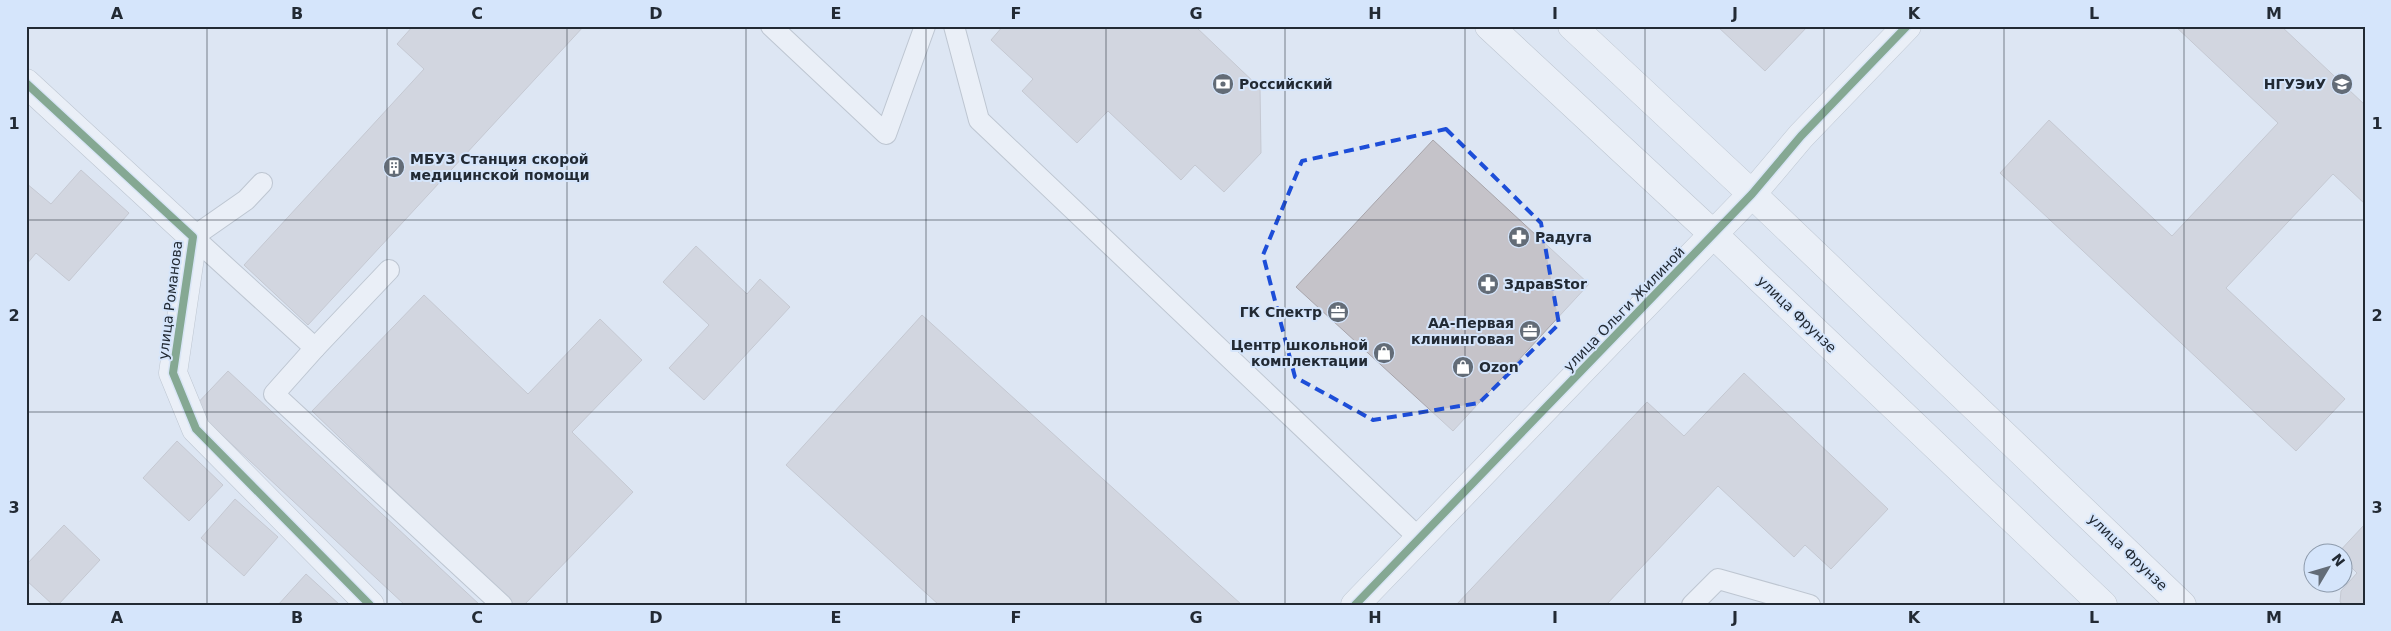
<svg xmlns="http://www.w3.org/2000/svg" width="2391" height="631" viewBox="0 0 2391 631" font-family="'DejaVu Sans',sans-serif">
<rect width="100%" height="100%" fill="#dde6f3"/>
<g fill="#c5c3c9" stroke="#a8a5ab">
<path d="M413,26H584L308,325L244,265L424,69L397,44Z"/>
<path d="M1003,26H1195L1260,88L1261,153L1224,192L1195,165L1181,180L1108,111L1077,143L1022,91L1033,79L991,40Z"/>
<path d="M1717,26H1808L1765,71Z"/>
<path d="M2175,26H2281L2365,105V204L2333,174L2226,288L2345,399L2296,451L2000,173L2049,120L2172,236L2278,123Z"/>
<path d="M1433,140L1589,284L1453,431L1296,287Z"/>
<path d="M81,170L129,213L69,281L36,253L26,265V183L51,204Z"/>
<path d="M696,246L747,294L760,279L790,307L704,400L669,368L709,325L663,282Z"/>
<path d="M424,295L528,394L600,319L642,360L572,432L633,492L524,605H513L312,411Z"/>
<path d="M922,315L1242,605H939L786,465Z"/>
<path d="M228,371L480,605H405L193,408Z"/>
<path d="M1744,373L1888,509L1831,569L1805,545L1794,557L1718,486L1606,605H1456L1647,402L1684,436Z"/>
<path d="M177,441L223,485L189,521L143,478Z"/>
<path d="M235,499L278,537L244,576L201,538Z"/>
<path d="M2365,524V605H2344L2340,602L2341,591L2357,573L2344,560V554H2337Z"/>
<path d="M64,525L100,560L58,605H53L26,580V565Z"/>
<path d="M306,574L340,605H278Z"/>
</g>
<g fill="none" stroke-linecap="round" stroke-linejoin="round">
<g stroke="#989fa9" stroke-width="22">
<g id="lane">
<path d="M771,26L886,134L925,26"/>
<path d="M954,26L979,120L1420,539"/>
<path d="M262,183L246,200L193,237L315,348L274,394L502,605"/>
<path d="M315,348L389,270"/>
<path d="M1692,605L1718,579L1810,605"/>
</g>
</g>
<g stroke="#989fa9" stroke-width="29">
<g id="street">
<path d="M26,83L193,237L173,373L196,429L370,605"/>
<path d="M1355,605L1752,194L1801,136L1907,26"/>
</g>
</g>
<g stroke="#989fa9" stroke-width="29">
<g id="secondary">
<path d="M1489,26L1713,234L2103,605"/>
<path d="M1572,26L1752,194L2182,605"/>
</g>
</g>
<use href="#lane" stroke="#fafbfd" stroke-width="20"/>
<use href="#street" stroke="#fafbfd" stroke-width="28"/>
<use href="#secondary" stroke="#fafbfd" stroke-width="28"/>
<g stroke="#d5e5fb" stroke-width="11">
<g id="cycleway">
<path d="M26,83L193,237L173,373L196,429L370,605"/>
<path d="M1355,605L1752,194L1801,136L1907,26"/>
</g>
</g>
<use href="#cycleway" stroke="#1b5e20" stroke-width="8"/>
</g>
<path d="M0 0H2391V631H0ZM1446,129L1541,223L1559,324L1479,403L1373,420L1295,377L1263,255L1302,161Z" fill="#dde6f3" fill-opacity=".55" fill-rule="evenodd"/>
<path fill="none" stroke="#1d4ed8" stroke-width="4" stroke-dasharray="10 6" stroke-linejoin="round" d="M1446,129L1541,223L1559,324L1479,403L1373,420L1295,377L1263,255L1302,161Z"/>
<path fill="none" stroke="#222a34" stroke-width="1" stroke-opacity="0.55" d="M207,26V605M387,26V605M567,26V605M746,26V605M926,26V605M1106,26V605M1285,26V605M1465,26V605M1645,26V605M1824,26V605M2004,26V605M2184,26V605M26,220H2365M26,412H2365"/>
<defs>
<g id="bank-disc" transform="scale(1.125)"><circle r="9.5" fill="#636c77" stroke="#d5e5fb"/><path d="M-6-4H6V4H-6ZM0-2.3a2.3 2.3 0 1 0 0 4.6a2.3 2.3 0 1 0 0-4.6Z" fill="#fff"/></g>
<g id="university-disc" transform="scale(1.125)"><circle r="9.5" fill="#636c77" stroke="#d5e5fb"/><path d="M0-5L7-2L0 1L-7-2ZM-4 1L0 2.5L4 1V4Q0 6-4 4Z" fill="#fff"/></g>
<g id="building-disc" transform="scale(1.125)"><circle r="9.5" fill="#636c77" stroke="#d5e5fb"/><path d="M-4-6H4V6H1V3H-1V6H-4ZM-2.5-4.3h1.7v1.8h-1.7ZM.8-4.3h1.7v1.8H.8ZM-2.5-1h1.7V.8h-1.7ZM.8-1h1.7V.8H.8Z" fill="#fff"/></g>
<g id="pharmacy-disc" transform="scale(1.125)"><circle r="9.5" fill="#636c77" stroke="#d5e5fb"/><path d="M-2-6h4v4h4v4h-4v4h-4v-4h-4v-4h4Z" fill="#fff"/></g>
<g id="office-disc" transform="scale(1.125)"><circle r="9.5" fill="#636c77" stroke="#d5e5fb"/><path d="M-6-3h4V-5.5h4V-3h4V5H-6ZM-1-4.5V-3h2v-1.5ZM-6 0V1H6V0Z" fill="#fff"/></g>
<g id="shop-disc" transform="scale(1.125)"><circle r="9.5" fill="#636c77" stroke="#d5e5fb"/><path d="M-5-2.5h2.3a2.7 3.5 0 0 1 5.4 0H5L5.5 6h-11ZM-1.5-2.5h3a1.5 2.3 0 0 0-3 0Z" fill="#fff"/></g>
</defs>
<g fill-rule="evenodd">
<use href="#bank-disc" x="1223" y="84"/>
<use href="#university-disc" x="2342" y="84"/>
<use href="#building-disc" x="394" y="167"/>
<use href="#pharmacy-disc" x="1519" y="237"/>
<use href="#pharmacy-disc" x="1488" y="284"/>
<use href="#office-disc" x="1338" y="312"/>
<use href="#office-disc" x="1530" y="331"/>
<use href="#shop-disc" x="1384" y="353"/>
<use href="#shop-disc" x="1463" y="367"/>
</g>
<g text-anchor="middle" stroke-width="4" stroke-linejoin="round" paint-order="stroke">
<g font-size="14" font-weight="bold" fill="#222a34" stroke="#d5e5fb" text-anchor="start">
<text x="1239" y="89">Российский</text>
<text x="2326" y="89" text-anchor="end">НГУЭиУ</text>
<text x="410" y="164">МБУЗ Станция скорой<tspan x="410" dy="16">медицинской помощи</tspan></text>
<text x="1535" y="242">Радуга</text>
<text x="1504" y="289">ЗдравStor</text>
<text x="1322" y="317" text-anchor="end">ГК Спектр</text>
<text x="1514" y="328" text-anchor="end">АА-Первая<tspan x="1514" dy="16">клининговая</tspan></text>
<text x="1368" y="350" text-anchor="end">Центр школьной<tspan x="1368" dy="16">комплектации</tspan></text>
<text x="1479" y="372">Ozon</text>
</g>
<g font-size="14" fill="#222a34" stroke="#d5e5fb">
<text transform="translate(170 300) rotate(-83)" y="5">улица Романова</text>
<text transform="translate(1624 309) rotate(-46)" y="5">улица Ольги Жилиной</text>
<text transform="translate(1797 314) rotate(44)" y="5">улица Фрунзе</text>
<text transform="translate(2128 552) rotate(44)" y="5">улица Фрунзе</text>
</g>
</g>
<rect width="2391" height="631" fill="none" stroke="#d5e5fb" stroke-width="55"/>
<g transform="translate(2328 568) rotate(52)"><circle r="24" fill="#d5e5fb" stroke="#8d9aab"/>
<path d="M0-4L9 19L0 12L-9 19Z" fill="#636c77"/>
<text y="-8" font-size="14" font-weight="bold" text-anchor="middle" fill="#222a34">N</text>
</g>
<rect x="28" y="28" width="2336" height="576" fill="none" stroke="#222a34" stroke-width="2"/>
<g font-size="16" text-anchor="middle" font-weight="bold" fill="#222a34">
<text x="117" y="19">A</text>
<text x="297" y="19">B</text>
<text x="477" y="19">C</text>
<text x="656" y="19">D</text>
<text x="836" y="19">E</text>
<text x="1016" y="19">F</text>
<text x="1196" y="19">G</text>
<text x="1375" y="19">H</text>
<text x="1555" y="19">I</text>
<text x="1735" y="19">J</text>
<text x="1914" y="19">K</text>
<text x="2094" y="19">L</text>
<text x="2274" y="19">M</text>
<text x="14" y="129">1</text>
<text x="2377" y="129">1</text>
<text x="14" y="321">2</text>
<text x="2377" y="321">2</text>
<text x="14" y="513">3</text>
<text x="2377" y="513">3</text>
<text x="117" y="623">A</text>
<text x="297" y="623">B</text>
<text x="477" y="623">C</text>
<text x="656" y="623">D</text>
<text x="836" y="623">E</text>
<text x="1016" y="623">F</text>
<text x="1196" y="623">G</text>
<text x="1375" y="623">H</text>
<text x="1555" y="623">I</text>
<text x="1735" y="623">J</text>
<text x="1914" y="623">K</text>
<text x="2094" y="623">L</text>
<text x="2274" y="623">M</text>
</g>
</svg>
